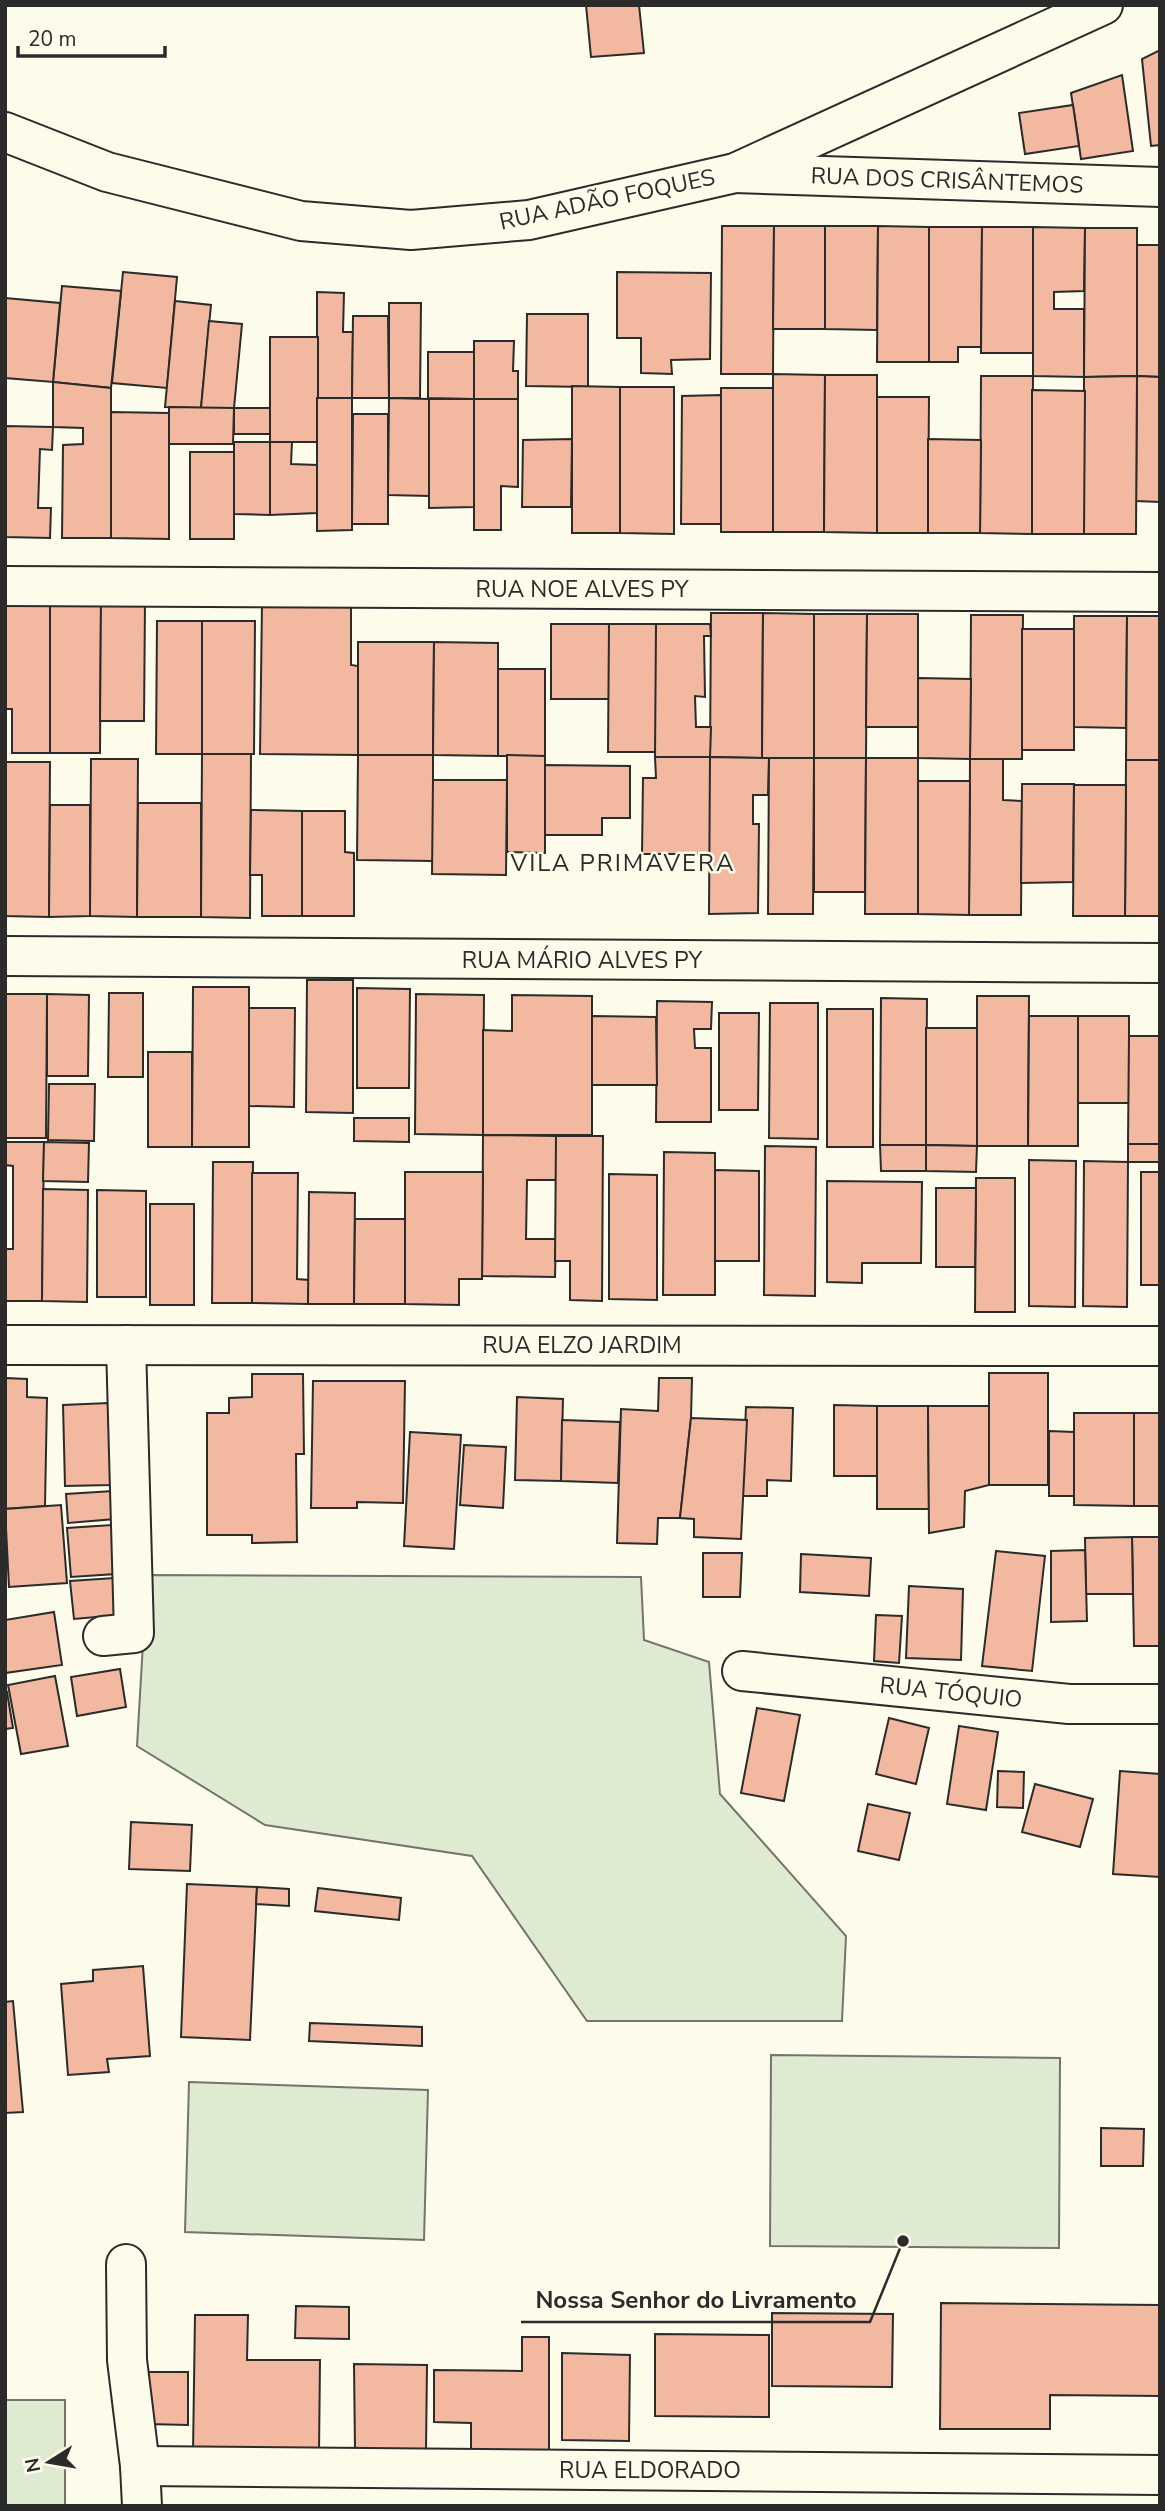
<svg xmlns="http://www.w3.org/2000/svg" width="1165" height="2511" viewBox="0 0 1165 2511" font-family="'Nunito Sans',sans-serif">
<rect width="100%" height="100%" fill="#fdfbea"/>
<g fill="#deebd1" stroke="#74746e" stroke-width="2">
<path d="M147,1575L641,1577L644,1640L709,1662L720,1794L846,1936L842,2021H587L472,1856L265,1825L137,1746Z"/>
<path d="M771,2055L1060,2058L1059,2248L770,2246Z"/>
<path d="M189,2082L428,2090L424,2240L185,2232Z"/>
<rect x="5" y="2400" width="60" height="106"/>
</g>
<g fill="#f2b8a0" stroke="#2b2b2b" stroke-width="2">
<path d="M586,5H639L644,53L591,57Z"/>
<path d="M1160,50V145L1151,146L1142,59Z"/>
<path d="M1122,75L1133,151L1081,159L1071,93Z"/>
<path d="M1073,105L1079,146L1025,154L1019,113Z"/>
<path d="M722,226H774L773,374H721Z"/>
<path d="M774,226H825V329H773Z"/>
<path d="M825,226H878L877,330L825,329Z"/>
<path d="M878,226L929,227V362H877Z"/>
<path d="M929,227H982L981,347H958V362H929Z"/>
<path d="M982,227H1033V353H981Z"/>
<path d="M1033,227L1085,228L1084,291L1054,292V309H1084V377L1033,376Z"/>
<path d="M1085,228H1137V376L1084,377Z"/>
<path d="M1137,245H1160V377L1137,376Z"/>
<path d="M123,272L177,277L167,388L112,383Z"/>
<path d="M617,272L711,273L710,359L671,360L672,374L641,373V338H617Z"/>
<path d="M62,286L121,291L111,388L53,382Z"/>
<path d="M317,292L344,293L343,332H353L352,398H317Z"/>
<path d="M5,298L60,303L53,382L5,378Z"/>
<path d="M175,301L211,305L201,408L165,407Z"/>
<path d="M389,303H421L420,398H389Z"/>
<path d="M527,314H588V387L526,386Z"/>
<path d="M353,316H388L389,398H352Z"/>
<path d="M209,321L242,324L234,408H201Z"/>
<rect x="270" y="337" width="48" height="105"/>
<path d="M474,341H514L513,371H518V399H474Z"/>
<path d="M428,352H474V399L428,398Z"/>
<path d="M773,374L825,375L824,532H773Z"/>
<path d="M825,375H877V533L824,532Z"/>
<path d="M981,376H1033L1032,534L980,533Z"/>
<path d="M1137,376L1160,377V502L1136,501Z"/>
<path d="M1137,376L1136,534H1084V377Z"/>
<path d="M53,382L111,388V538H62L63,445L83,444V428L53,427Z"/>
<path d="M572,386L620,387V533H572Z"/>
<path d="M620,387H674V534L620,533Z"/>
<rect x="721" y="388" width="52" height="144"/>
<path d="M1032,390L1085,391L1084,534H1032Z"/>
<path d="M721,395V524H681L682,396Z"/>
<path d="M877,397H929L928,533H877Z"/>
<path d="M317,398H352V530L317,531Z"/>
<path d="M389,398L429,399V496L388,495Z"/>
<path d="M429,399H474V507L429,508Z"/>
<path d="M474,399H518V487L501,486V530H474Z"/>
<path d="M169,407L234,408L233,444H169Z"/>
<rect x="234" y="408" width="36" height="26"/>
<path d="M111,412L169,413V539L111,538Z"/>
<path d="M353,414H388V524H352Z"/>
<path d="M5,426L53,427L52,450L40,449L38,508H51L50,538L5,537Z"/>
<path d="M572,439L571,507H522L523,440Z"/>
<path d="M928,439L981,440L980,533H928Z"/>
<path d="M234,442H270V515L234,514Z"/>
<path d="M270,442H292L291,464L317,465V513L270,515Z"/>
<rect x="190" y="452" width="44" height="87"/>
<path d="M5,602H50V753H12V709H5Z"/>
<path d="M50,602H101L100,753H50Z"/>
<path d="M101,602H145L144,721H100Z"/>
<path d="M262,603L351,604V665L358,666V755L260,754Z"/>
<path d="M711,613H763L762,758L710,757Z"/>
<path d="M763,613L814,614V758H762Z"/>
<path d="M814,614H867L866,758H814Z"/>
<path d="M867,614H918V727H866Z"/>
<path d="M971,615H1023L1022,759H970Z"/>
<path d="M1074,616H1127L1126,728L1074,727Z"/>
<path d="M1127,616H1160V760H1126Z"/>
<path d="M157,621H202V754H156Z"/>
<path d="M202,621H255L254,754H202Z"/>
<rect x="551" y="624" width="58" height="75"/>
<path d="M609,624H656V752H608Z"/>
<path d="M656,624H710L711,636H704L705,697L695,696L696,727H711L710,757H655Z"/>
<rect x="1022" y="629" width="52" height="121"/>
<path d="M358,642H434L433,755H358Z"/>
<path d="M434,642L498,643V756L433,755Z"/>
<rect x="498" y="669" width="47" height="87"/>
<path d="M918,678L971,679L970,759L918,758Z"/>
<path d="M202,754H251L250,918L201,917Z"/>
<path d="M358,755H433V861L357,860Z"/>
<path d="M507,755L545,756V853L507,852Z"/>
<path d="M655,757H710V854H642L643,778H656Z"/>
<path d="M710,757L769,758L768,795H753V824H759L758,913L709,914Z"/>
<path d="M769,758H814L813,914H768Z"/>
<path d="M814,758H866L865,892H814Z"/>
<path d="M866,758H918V914H865Z"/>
<path d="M91,759H138L137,917L90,916Z"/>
<path d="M970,759H1003V800L1022,801L1021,915H969Z"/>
<path d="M1126,760H1160V916H1125Z"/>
<path d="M5,762H50L49,917L5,916Z"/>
<path d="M545,765L630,766V818H602V835H545Z"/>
<path d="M433,780H507L506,875L432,874Z"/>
<path d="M918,781H970L969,915L918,914Z"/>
<path d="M1022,784H1074L1073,882L1021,883Z"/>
<path d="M1074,785H1126L1125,916H1073Z"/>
<path d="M138,803H201V917H137Z"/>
<path d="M50,805H90V916L49,917Z"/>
<path d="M251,810L302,811V916H262V875H250Z"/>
<path d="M302,811H345V852L354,853V916H302Z"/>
<path d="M307,980H353V1113L306,1112Z"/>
<path d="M193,987H249V1147H192Z"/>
<path d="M357,988L410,989L409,1088H357Z"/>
<path d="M109,993H143V1077H108Z"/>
<path d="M5,994H47L46,1138H5Z"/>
<path d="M47,994L89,995L88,1076H47Z"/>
<path d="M416,994L484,995L483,1135L415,1134Z"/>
<path d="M512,995L592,996V1135H483V1030L512,1031Z"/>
<path d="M977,996H1029L1028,1146H977Z"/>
<path d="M881,998L927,999L926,1145H880Z"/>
<path d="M657,1001L712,1002L711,1029H694L695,1048H711V1122H656Z"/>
<path d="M770,1003H818V1139L769,1138Z"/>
<path d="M249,1008H295L294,1107L249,1106Z"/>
<rect x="827" y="1009" width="46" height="138"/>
<path d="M719,1013H759L758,1110H719Z"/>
<path d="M592,1016L656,1017L657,1085H592Z"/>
<path d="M1029,1016H1078V1146H1028Z"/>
<rect x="1078" y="1016" width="51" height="87"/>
<path d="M926,1028H977V1146L926,1145Z"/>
<path d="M1129,1036H1160V1144H1128Z"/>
<rect x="148" y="1052" width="44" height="95"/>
<path d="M49,1084H95L94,1141L48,1140Z"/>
<path d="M354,1118H409V1142L354,1141Z"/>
<path d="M483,1135L556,1136V1180H527L526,1239H556L555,1277L482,1276Z"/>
<path d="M556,1136H603L602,1301L570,1300V1261H555Z"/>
<path d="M5,1142H44L42,1301H5V1249H13V1166L5,1165Z"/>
<path d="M44,1142L89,1143L88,1182L43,1181Z"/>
<rect x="1128" y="1144" width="32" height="18"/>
<path d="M880,1145H926V1171H881Z"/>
<path d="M926,1145L977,1146L976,1172L926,1171Z"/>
<path d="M765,1146L816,1147L815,1296L764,1295Z"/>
<path d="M664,1152L715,1153V1295H663Z"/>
<path d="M1029,1160L1076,1161L1075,1307L1029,1306Z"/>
<path d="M1084,1161L1128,1162L1127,1307L1083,1306Z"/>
<path d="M213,1162H253L252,1303H212Z"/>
<path d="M715,1170L759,1171V1261H715Z"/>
<path d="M405,1172H483L482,1279H459V1305L405,1304Z"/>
<rect x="1141" y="1172" width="19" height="113"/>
<path d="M252,1173H298L297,1279L309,1280L308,1304L252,1303Z"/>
<path d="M609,1174L657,1175V1300L609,1299Z"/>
<path d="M976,1178H1015V1312H975Z"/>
<path d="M827,1181L922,1182L921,1263H862V1283L827,1282Z"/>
<path d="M936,1188H976L975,1267H936Z"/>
<path d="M43,1189L88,1190L87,1302L42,1301Z"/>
<path d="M97,1190L146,1191V1297H97Z"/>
<path d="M309,1192L355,1193L354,1304H308Z"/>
<rect x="150" y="1204" width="44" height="101"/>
<path d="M355,1219H405V1304H354Z"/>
<rect x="989" y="1373" width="59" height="112"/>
<path d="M252,1374H303L304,1454H296L297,1542L252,1543V1535H207V1413H229V1398L252,1397Z"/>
<path d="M6,1378L27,1379V1397L47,1398L45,1506L5,1509Z"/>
<path d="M659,1378H692L691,1418L680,1518H658L657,1544L617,1543L621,1409L658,1411Z"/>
<path d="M313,1381H405L403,1503L357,1502V1508H311Z"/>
<path d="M517,1397L563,1399L561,1481L515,1480Z"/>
<path d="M108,1403L111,1485L65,1486L63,1405Z"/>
<path d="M834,1405L877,1406L878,1476H834Z"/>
<path d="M877,1406H928L929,1509H877Z"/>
<path d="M928,1406H989V1485L965,1491L964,1527L929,1533Z"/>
<path d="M746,1407L793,1408L791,1481L767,1480V1496H742Z"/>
<path d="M1074,1413H1134V1506L1074,1505Z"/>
<rect x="1134" y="1413" width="26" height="93"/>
<path d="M691,1418L747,1420L741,1539L694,1537V1519L680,1518Z"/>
<path d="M562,1420L620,1422L618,1483L561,1481Z"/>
<path d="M1049,1431L1074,1432V1496H1049Z"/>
<path d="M410,1432L461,1435L454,1549L404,1546Z"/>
<path d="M464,1445L506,1447L503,1508L460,1505Z"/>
<path d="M113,1491L115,1519L68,1523L66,1494Z"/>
<path d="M61,1505L67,1583L9,1587L5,1509Z"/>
<path d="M112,1525L116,1574L71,1577L67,1528Z"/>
<path d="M1132,1537H1160V1646H1134Z"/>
<path d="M1132,1537L1133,1594H1086L1085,1538Z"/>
<path d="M1085,1550L1087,1621L1051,1622V1551Z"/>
<path d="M996,1551L1045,1556L1032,1671L982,1666Z"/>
<path d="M703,1553H742L740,1597H703Z"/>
<path d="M801,1554L871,1558L869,1596L800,1592Z"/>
<path d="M114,1578L118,1615L74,1619L70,1581Z"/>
<path d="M909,1586L963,1589L961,1660L906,1658Z"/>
<path d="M54,1612L62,1665L5,1673V1620Z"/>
<path d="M876,1615L902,1616L899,1663L874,1661Z"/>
<path d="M120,1669L126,1707L77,1716L71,1677Z"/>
<path d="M55,1676L68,1746L21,1754L8,1685Z"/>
<path d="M7,1692L13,1728L5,1729V1693Z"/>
<path d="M757,1708L800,1715L784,1801L741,1793Z"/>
<path d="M889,1718L929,1728L916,1784L876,1774Z"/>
<path d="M959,1726L998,1732L986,1810L947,1804Z"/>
<path d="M998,1771L1024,1772L1023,1808L997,1807Z"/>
<path d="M1120,1771L1160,1774V1877L1113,1874Z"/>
<path d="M1035,1784L1093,1799L1080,1847L1022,1832Z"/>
<path d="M868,1804L910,1813L899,1860L858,1851Z"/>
<path d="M131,1822L192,1825L190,1871L129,1869Z"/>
<path d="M187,1884L257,1887L250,2040L181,2037Z"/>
<path d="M257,1887L289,1889V1906L256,1904Z"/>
<path d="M318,1888L401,1898L399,1920L315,1911Z"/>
<path d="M143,1966L150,2056L107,2059L109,2072L68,2075L61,1984L93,1981V1970Z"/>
<path d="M13,2001L23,2112L5,2113V2002Z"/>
<path d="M310,2023L422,2027V2046L309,2041Z"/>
<path d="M1101,2128L1144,2129L1143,2166H1101Z"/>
<path d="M941,2303L1160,2305V2396L1050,2395V2429H940Z"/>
<path d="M296,2306L349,2307V2339L295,2338Z"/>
<path d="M772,2313L893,2314L892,2387L772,2386Z"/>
<path d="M195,2315H248L247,2360H320L319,2453L193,2452Z"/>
<path d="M655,2334L769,2335V2417L655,2416Z"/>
<path d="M522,2337H549V2451L471,2450V2423L434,2422V2370L522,2371Z"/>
<path d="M562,2353L630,2355L629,2441L562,2440Z"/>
<path d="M354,2364L427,2365L426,2451L355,2450Z"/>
<path d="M148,2372H188V2425L147,2424Z"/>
</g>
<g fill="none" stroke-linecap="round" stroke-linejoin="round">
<g stroke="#2b2b2b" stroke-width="42">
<g id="minor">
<path d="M735,173L1160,187"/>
<path d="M5,586L1160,592"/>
<path d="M5,956L1160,963"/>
<path d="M5,1345L1160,1346"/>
<path d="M103,1636L134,1633L126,1345"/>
<path d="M742,1671L1069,1704H1160"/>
<path d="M126,2264L127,2360L140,2466L142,2506"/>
<path d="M140,2466L1160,2475"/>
</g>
</g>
<g stroke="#2b2b2b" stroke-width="42">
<path id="major" d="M5,132L107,172L301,221L411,230L529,220L735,173L1103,5"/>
</g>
<use href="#minor" stroke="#fdfbea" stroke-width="38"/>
<use href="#major" stroke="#fdfbea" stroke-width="38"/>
</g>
<g text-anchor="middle" stroke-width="5" stroke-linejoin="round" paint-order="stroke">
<g font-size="23" fill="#2b2b2b" stroke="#fdfbea">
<text transform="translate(947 180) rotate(2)" y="8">RUA DOS CRISÂNTEMOS</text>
<text transform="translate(607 199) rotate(-12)" y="8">RUA ADÃO FOQUES</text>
<text x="582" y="597">RUA NOE ALVES PY</text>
<text x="582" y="968">RUA MÁRIO ALVES PY</text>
<text x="582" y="1353">RUA ELZO JARDIM</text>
<text transform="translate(951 1692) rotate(6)" y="8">RUA TÓQUIO</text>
<text x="650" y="2478">RUA ELDORADO</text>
</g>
<g font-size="24" letter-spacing="2" fill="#2b2b2b" stroke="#fdfbea">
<text x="623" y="871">VILA PRIMAVERA</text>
</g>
</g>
<path fill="none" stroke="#2b2b2b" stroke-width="2.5" d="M903 2241L870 2322H521"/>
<circle fill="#2b2b2b" stroke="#fdfbea" stroke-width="2.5" cx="903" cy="2241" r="7"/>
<g font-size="24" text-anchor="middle" font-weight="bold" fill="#2b2b2b" stroke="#fdfbea" stroke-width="5" stroke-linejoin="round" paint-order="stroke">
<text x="696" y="2308">Nossa Senhor do Livramento</text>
</g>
<rect width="1165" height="2511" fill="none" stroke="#2b2b2b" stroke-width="14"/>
<g transform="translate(49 2462) rotate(259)" stroke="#fdfbea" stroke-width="5" paint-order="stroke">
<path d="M0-5L12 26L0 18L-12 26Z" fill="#2b2b2b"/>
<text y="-10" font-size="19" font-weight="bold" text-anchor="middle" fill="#2b2b2b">N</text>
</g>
<path d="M18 46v10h147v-10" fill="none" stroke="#2b2b2b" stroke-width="3.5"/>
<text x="28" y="46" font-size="21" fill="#2b2b2b" stroke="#fdfbea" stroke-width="5" paint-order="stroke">20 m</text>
</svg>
